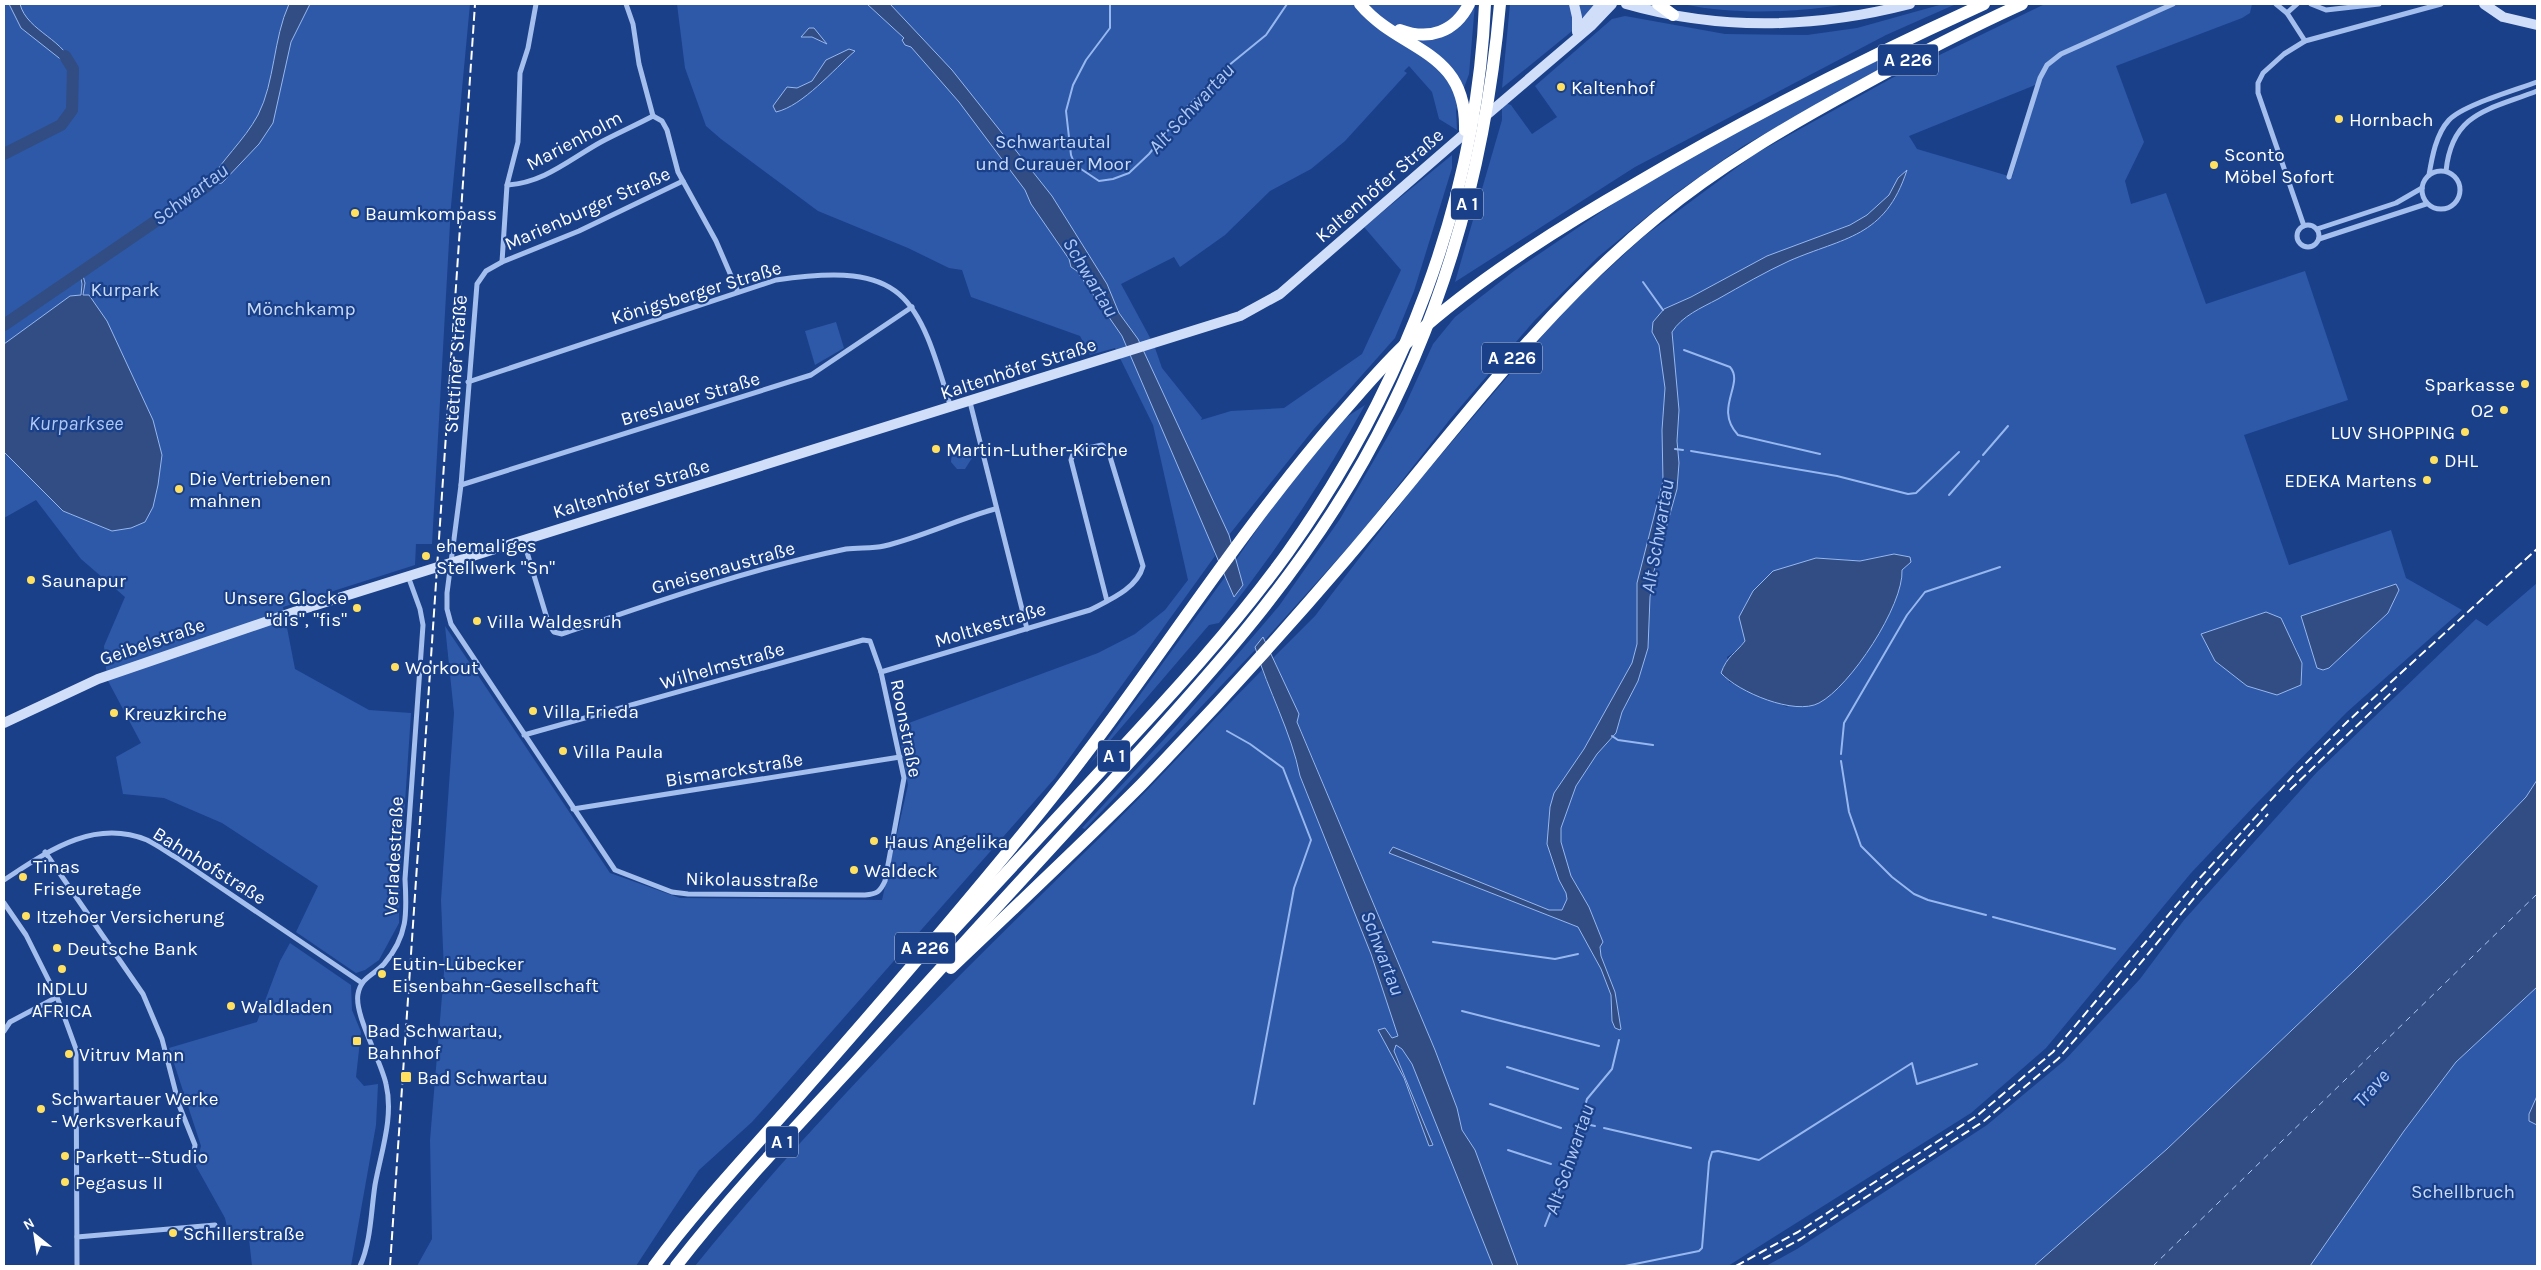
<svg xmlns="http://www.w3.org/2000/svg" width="2541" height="1270" viewBox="0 0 2541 1270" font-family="Karla,sans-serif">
<rect width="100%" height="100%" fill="#1a4089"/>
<g fill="#2d59a8" fill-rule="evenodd">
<path d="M4,4H470L451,206L432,544H416L415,565L283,607L295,669L369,710L411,713L400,877L399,923L379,960L365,970L356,973L296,932L318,886L222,823L164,798L123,794L116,757L141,743L107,679L104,646L125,597L81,559L36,500L4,518V452L63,511L112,531L4,347Z"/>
<path d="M677,4H1475L1469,74L1456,110L1457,130L1439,119L1432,92L1409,66L1404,71L1407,73L1345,141L1311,169L1270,191L1225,235L1180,267L1174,257L1121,284L1154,345L1162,368L1202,418L1201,420L1231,411L1284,408L1362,354L1401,270L1364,227L1452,155V168L1414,291L1395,338L1313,430L1229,535L1225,527L1214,553L1215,556L1055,778L752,1122L699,1170L636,1266H417L432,1239L430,1140L444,972L441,900L454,713L445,626L610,873L680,898L882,900L908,785L898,727L1098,653L1135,634L1165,610L1188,580L1153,425L1115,348L1090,355L1080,336L971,297L962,270L949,268L908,248L818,211L721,139L706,126L685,68Z"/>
<path d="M1510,4H1596L1582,23L1502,88Z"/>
<path d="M1682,4H1848C1792,13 1737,15 1682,4Z"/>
<path d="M1943,4H1956L1886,35L1635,167L1455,282L1502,120V102L1511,105L1532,134L1557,117L1535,86L1612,19L1625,16L1725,34L1807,35L1857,28Z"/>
<path d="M2045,4H2252L2250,13L2242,18L2116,66L2144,142L2125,181L2131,204L2166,193L2206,304L2305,271L2348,400L2244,435L2289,565L2391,530L2406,578L2462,610L2347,712L2257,803L2191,873L2046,1048L1971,1113L1728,1266H1518L1475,1150L1462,1130L1457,1108L1435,1050L1297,721L1298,714L1273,658L1315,616L1416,484L1567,307L1643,237L1755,154L1892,78ZM2040,83L2012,177L1917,149L1909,136ZM1894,554L1901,556L1902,575L1787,707L1729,682L1727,657L1737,650L1816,558L1860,561ZM2399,590L2388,613L2329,668ZM2266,612C2291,637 2303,647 2301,685L2202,634Z"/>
<path d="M1896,50L1899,58L1743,146L1672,196L1598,257L1534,321L1451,418L1361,533L1264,641L1263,638L1255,647V650L1085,829L1082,828L1178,724L1279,606L1340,519L1403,410L1433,344L1455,317L1514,271L1629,193L1745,127Z"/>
<path d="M836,322L844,348L815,365L805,331Z"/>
<path d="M1365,405C1322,483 1275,553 1219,623L1209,625L1090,764L1225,577L1234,597L1243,585L1236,560L1292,478L1339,422Z"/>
<path d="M956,445L972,458L965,469H957L951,462L952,452Z"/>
<path d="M2537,583V780L2526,797L2446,880L2355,970L2167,1149L2034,1266H1766L1797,1249L1987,1125L2065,1060L2140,979L2184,920L2317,772L2476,619L2487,626Z"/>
<path d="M1262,670L1295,750L1300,777L1372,954L1398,1036L1392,1038L1384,1028L1429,1145H1433L1394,1051L1396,1045L1402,1049L1412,1064L1493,1266H695C813,1120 948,985 1083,854C1145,795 1202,731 1262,670Z"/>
<path d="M290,943L351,985L352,1010L361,1032L356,1077L364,1086L378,1084L376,1125L351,1266H252L248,1230L228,1232L225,1218L196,1166L201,1146L169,1048L257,1022L280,961Z"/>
<path d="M2537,987V1266H2310L2404,1131L2456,1062Z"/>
</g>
<g fill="#314d83" stroke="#97b7ef">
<path d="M9,4H20C27,32 68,40 73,69L21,28Z"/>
<path d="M289,4H310L291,42L273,123L259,144L222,183L207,186C221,160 244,141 258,115C275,82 273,39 289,4Z"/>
<path d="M867,4H890L952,70L1052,196L1107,284L1119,313L1138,339L1229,535L1243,585L1234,597L1122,336L1077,271L1071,267L1069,259L1031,204L1025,190L959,102L911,47L905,45L902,40L904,38Z"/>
<path d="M809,28H814L827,44L812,37H801Z"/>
<path d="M849,49L855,51C834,69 803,106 776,112L773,106L787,87L797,88L812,81L826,60Z"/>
<path d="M1907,170C1885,238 1844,237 1789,261C1765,272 1741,286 1718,299C1701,308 1682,316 1672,332L1679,410L1677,441L1679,463L1677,489L1654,571L1650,597L1648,648L1638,681L1622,712L1616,733L1597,754L1576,786L1561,828V842L1571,876L1589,907L1603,942L1600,947L1601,956L1615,992L1621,1029L1620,1030L1615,1028L1612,1021L1611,995L1601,969L1578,927L1389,853L1393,847L1549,910H1562L1567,899L1566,893L1559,880L1547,844L1550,807L1554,793L1584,749L1632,663L1637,644V583L1663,481L1662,430L1665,388L1659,345L1652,332L1653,322L1664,309L1691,297L1767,256L1850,225L1867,215L1889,195L1898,178Z"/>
<path d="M82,272L85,283L83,295H89L107,321L153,420L162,455L158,485L153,507L145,522L131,528L112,531L63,511L4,452V344L70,296L81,295L82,284L80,273Z"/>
<path d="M1894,554L1910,557L1911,562L1902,570C1904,605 1850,687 1819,703C1795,716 1738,692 1721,673C1727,656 1735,654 1745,641L1739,617L1753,591L1773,571L1816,558L1860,561Z"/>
<path d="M2396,584L2399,590L2388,613L2329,668L2323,670L2317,668L2301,616Z"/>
<path d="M2266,612L2281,618L2302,663L2301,685L2277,695L2247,686L2215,661L2201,634Z"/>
<path d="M1263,637L1299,714L1297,722L1435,1050L1457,1108L1462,1130L1475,1150L1518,1266H1493L1412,1064L1402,1049L1396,1045L1394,1051L1433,1145L1429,1146L1404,1078L1378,1030L1385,1028L1392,1038L1398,1036L1371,954L1300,776C1291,731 1268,691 1255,647Z"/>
<path d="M2537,780V987L2456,1062L2404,1131L2310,1266H2034L2167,1149L2355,970L2446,880L2526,797Z"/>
<path d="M2537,1096V1125L2529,1121V1114Z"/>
</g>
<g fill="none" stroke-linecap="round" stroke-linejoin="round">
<g stroke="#97b7ef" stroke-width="2">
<path d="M1110,4V28L1086,60L1073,85L1066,111L1071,155L1075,165L1099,181L1113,179L1129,173L1149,154L1186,108L1228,66L1266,35L1287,4"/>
<path d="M1643,282L1663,310"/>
<path d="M1684,350L1730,367C1745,384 1713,408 1738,435L1820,454"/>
<path d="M1675,449L1683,450"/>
<path d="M1691,451L1837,476L1908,494L1916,493L1959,452"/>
<path d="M1983,455L2008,426"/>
<path d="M1949,495L1979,461"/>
<path d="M1227,731L1250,744L1283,768L1311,840L1294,888L1254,1104"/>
<path d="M1612,736L1618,740L1653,745"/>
<path d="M1841,754L1844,723L1907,615L1925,592L2000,567"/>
<path d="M1841,761L1849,812L1861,846L1892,877L1914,894L1928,900L1986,915"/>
<path d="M1993,917L2115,949"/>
<path d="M1433,942L1555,959L1578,954"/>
<path d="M1462,1011L1599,1046"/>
<path d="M1507,1067L1578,1089"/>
<path d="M1490,1104L1561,1128"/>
<path d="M1581,1123L1595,1126"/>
<path d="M1604,1128L1691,1148"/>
<path d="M1508,1150L1551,1164"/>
<path d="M1545,1226L1567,1170L1587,1099L1612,1069L1619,1040"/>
<path d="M1625,1266L1699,1251L1702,1248L1709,1162L1712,1152L1718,1151L1759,1160L1912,1063L1917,1084L1977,1064"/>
</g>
<g stroke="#314d83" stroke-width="12">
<path d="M4,154L61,125L72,110L73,69L65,56"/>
<path d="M4,325L207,186L219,175"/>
</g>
<path stroke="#afc8f4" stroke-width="1" stroke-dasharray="6 5" stroke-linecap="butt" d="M2153,1266L2537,894"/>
<g stroke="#a4beed" stroke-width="5">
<path d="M626,4L633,24L639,64L653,116"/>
<path d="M2276,4L2287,13L2305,41"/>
<path d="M2311,4L2326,10L2379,4"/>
<path d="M2287,13L2297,4"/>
<path d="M653,116L662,121L667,130L678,172L716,241L738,292"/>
<circle cx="2441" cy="190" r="19"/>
<path d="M2446,171C2452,112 2489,110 2537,91"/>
<path d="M2429,175C2432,157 2436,134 2449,120C2463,105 2516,90 2537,82"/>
<path d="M2009,177L2040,78L2047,65L2061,54L2173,4"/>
<path d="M507,185C544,183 570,159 601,142C618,133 636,125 653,116"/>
<circle cx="2308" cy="236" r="11"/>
<path d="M2304,226L2258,93V83L2263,73L2284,54L2305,41L2441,4"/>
<path d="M2317,229L2396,203L2422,188"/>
<path d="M2319,239L2426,204"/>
<path d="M502,262L507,185L518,142L520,73L528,48L536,4"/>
<path d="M468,382L776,280C905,261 917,294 951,408"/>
<path d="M970,402L1027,629"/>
<path d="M461,485L811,375L912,307"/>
<path d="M523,539L549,625L554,632L562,634C655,602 749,569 846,549C858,547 872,549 884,546C922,537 958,519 995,509"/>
<path d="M881,672L1090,610C1109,600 1137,589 1143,566L1108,450L1102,445L1074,451L1071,460L1107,601"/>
<path d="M524,735L863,640L870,641L881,672L904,778L885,881C880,892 877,894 865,895L688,894L672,892L615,870L451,624L447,609V593L461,485L477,284L486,271L502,262L579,231L683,181"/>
<path d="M573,809L900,757"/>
<path d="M45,852L143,994L162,1039L179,1105L195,1145L193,1160"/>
<path d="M4,880C47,852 93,818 147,840C157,845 167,852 177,858L362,983"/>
<path d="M4,903L26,935L57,997L76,1049L77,1266"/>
<path d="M4,1031L10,1022L57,997"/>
<path d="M77,1237L215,1225"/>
<path d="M360,1266C371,1242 371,1211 375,1185C381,1152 394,1117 386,1084C381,1060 354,1015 358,994C361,977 374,975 384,964C408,936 407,913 405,879L423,625L420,609L408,576"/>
</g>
<g stroke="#d0def9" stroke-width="10">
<path d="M1574,4L1577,17V32"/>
<path d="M1626,4C1720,31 1817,28 1910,4"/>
<path d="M2484,4L2503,17L2537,25"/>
<path d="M1579,30L1601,4"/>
<path d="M1482,119L1591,26L1612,4"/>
<path d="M4,723L98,679L297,611L1240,316L1280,294L1471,128"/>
</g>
<g stroke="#fff" stroke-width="12">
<path d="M1360,4C1400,52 1467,48 1465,130"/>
<path d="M1658,4L1673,15"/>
<path d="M1400,30C1429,41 1455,32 1469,4"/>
<path d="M930,955C989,891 1048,827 1108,763C1171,695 1234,627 1288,552C1401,393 1477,200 1485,4"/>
<path d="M951,968C1015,907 1079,847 1141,785C1212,711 1281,635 1347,558C1449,439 1535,317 1657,217C1719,166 1789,125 1859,87C1913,57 1967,29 2022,4"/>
<path d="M654,1266C700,1204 755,1147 806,1088C886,997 966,904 1042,810C1145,683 1229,544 1335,421C1360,393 1384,363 1412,338C1477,279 1558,228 1635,184C1748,117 1865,58 1984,4"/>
<path d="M676,1266C731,1195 794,1129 855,1063C938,971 1022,879 1106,788C1200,685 1295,583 1364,460C1443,319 1486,164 1500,4"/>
</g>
<g stroke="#fff" stroke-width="2" stroke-dasharray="9 4" stroke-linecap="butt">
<path d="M2290,790L2396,688"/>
<path d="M1763,1259L1801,1239L1984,1121L2059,1058L2125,982L2204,886L2268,814"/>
<path d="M390,1266L475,4"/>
<path d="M1736,1266L1798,1232L1978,1115L2053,1052L2197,881L2292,777L2347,722L2537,549"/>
</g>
</g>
<g fill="#ffe060" stroke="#1a4089" stroke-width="2">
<circle cx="1561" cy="87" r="5"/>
<circle cx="2339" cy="119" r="5"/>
<circle cx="2214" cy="165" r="5"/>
<circle cx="355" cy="213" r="5"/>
<circle cx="2525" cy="384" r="5"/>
<circle cx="2504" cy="410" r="5"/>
<circle cx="2465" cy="432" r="5"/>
<circle cx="936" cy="449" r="5"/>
<circle cx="2434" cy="460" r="5"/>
<circle cx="2427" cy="480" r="5"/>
<circle cx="179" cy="489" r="5"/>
<circle cx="426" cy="556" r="5"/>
<circle cx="31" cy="580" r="5"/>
<circle cx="357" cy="608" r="5"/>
<circle cx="477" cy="621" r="5"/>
<circle cx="395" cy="667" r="5"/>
<circle cx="533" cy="711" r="5"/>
<circle cx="114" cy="713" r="5"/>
<circle cx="563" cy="751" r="5"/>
<circle cx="874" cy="841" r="5"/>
<circle cx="854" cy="870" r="5"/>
<circle cx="23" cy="877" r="5"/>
<circle cx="26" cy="916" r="5"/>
<circle cx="57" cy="948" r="5"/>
<circle cx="62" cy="969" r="5"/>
<circle cx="382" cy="974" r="5"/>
<circle cx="231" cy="1006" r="5"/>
<rect x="352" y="1036" width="10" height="10" rx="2.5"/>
<circle cx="69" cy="1054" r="5"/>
<rect x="400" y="1071" width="12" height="12" rx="2.5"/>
<circle cx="41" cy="1109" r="5"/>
<circle cx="65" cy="1156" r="5"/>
<circle cx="65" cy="1182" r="5"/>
<circle cx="173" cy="1233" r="5"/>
</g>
<g text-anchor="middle" stroke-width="4.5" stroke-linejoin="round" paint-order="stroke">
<g fill="#1a4089" stroke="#bac6dc" stroke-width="1">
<rect x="1878" y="44.5" width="60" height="31" rx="4"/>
<rect x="1451" y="188.5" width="32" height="31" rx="4"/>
<rect x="1482" y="342.5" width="60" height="31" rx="4"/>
<rect x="1098" y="740.5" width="32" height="31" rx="4"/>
<rect x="895" y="932.5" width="60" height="31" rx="4"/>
<rect x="766" y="1126.5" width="32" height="31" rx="4"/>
</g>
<g font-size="18" font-weight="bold" fill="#fff">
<text x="1908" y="66">A 226</text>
<text x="1467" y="210">A 1</text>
<text x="1512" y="364">A 226</text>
<text x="1114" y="762">A 1</text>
<text x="925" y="954">A 226</text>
<text x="782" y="1148">A 1</text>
</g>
<g font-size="19" fill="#fff" stroke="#1a4089" text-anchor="start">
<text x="1571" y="94">Kaltenhof</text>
<text x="2349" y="126">Hornbach</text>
<text x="2224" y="161">Sconto<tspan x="2224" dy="22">Möbel Sofort</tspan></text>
<text x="365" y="220">Baumkompass</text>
<text x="2515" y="391" text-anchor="end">Sparkasse</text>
<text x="2494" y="417" text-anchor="end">O2</text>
<text x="2455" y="439" text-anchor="end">LUV SHOPPING</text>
<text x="946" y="456">Martin-Luther-Kirche</text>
<text x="2444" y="467">DHL</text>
<text x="189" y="485">Die Vertriebenen<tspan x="189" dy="22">mahnen</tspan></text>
<text x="2417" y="487" text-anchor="end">EDEKA Martens</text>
<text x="436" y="552">ehemaliges<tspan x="436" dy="22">Stellwerk "Sn"</tspan></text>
<text x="41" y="587">Saunapur</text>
<text x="347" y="604" text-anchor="end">Unsere Glocke<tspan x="347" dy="22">"dis", "fis"</tspan></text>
<text x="487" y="628">Villa Waldesruh</text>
<text x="405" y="674">Workout</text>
<text x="543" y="718">Villa Frieda</text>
<text x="124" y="720">Kreuzkirche</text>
<text x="573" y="758">Villa Paula</text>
<text x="884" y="848">Haus Angelika</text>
<text x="33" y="873">Tinas<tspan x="33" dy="22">Friseuretage</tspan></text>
<text x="864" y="877">Waldeck</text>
<text x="36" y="923">Itzehoer Versicherung</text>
<text x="67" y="955">Deutsche Bank</text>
<text x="392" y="970">Eutin-Lübecker<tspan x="392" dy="22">Eisenbahn-Gesellschaft</tspan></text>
<text x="62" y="995" text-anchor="middle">INDLU<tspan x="62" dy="22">AFRICA</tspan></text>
<text x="241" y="1013">Waldladen</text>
<text x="367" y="1037">Bad Schwartau,<tspan x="367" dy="22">Bahnhof</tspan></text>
<text x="79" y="1061">Vitruv Mann</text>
<text x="417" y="1084">Bad Schwartau</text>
<text x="51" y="1105">Schwartauer Werke<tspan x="51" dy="22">- Werksverkauf</tspan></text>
<text x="75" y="1163">Parkett--Studio</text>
<text x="75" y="1189">Pegasus II</text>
<text x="183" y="1240">Schillerstraße</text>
</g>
<g font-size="19" fill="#fff" stroke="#1a4089">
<text transform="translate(574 140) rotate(-28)" y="7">Marienholm</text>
<text transform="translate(1379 185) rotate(-41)" y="7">Kaltenhöfer Straße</text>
<text transform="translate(587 208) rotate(-24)" y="7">Marienburger Straße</text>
<text transform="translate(696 292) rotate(-17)" y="7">Königsberger Straße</text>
<text transform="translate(455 364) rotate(-86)" y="7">Stettiner Straße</text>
<text transform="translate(1018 368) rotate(-18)" y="7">Kaltenhöfer Straße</text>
<text transform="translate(690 398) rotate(-17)" y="7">Breslauer Straße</text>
<text transform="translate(631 488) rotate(-17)" y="7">Kaltenhöfer Straße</text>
<text transform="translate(723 567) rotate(-16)" y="7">Gneisenaustraße</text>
<text transform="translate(990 624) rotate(-17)" y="7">Moltkestraße</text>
<text transform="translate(152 641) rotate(-19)" y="7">Geibelstraße</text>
<text transform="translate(722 665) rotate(-16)" y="7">Wilhelmstraße</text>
<text transform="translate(907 728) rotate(79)" y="7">Roonstraße</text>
<text transform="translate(734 769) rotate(-9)" y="7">Bismarckstraße</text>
<text transform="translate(393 856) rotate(-87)" y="7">Verladestraße</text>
<text transform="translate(210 865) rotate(32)" y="7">Bahnhofstraße</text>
<text transform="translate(752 879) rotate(1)" y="7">Nikolausstraße</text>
</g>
<g font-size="19" fill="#c9dbf9" stroke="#1a4089">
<text x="1053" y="148">Schwartautal<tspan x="1053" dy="22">und Curauer Moor</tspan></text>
<text x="125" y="296">Kurpark</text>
<text x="301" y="315">Mönchkamp</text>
<text x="2463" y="1198">Schellbruch</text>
</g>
<g font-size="20" font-style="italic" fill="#afc8f4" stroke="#1a4089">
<text transform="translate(1191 108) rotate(-47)" y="7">Alt Schwartau</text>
<text transform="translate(190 194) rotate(-37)" y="7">Schwartau</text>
<text transform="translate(1091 277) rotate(59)" y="7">Schwartau</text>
<text x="76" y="430">Kurparksee</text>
<text transform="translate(1657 536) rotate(-80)" y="7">Alt Schwartau</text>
<text transform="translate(1383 953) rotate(69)" y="7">Schwartau</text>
<text transform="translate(2371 1088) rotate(-48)" y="7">Trave</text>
<text transform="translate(1569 1159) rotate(-71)" y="7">Alt Schwartau</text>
</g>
</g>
<rect width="2541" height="1270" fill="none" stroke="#ffffff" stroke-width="10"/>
<g transform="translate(35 1235) rotate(330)" stroke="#1a4089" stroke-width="4" paint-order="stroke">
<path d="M0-4L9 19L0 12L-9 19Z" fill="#ffffff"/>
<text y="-8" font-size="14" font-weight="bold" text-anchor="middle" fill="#ffffff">N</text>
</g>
</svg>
